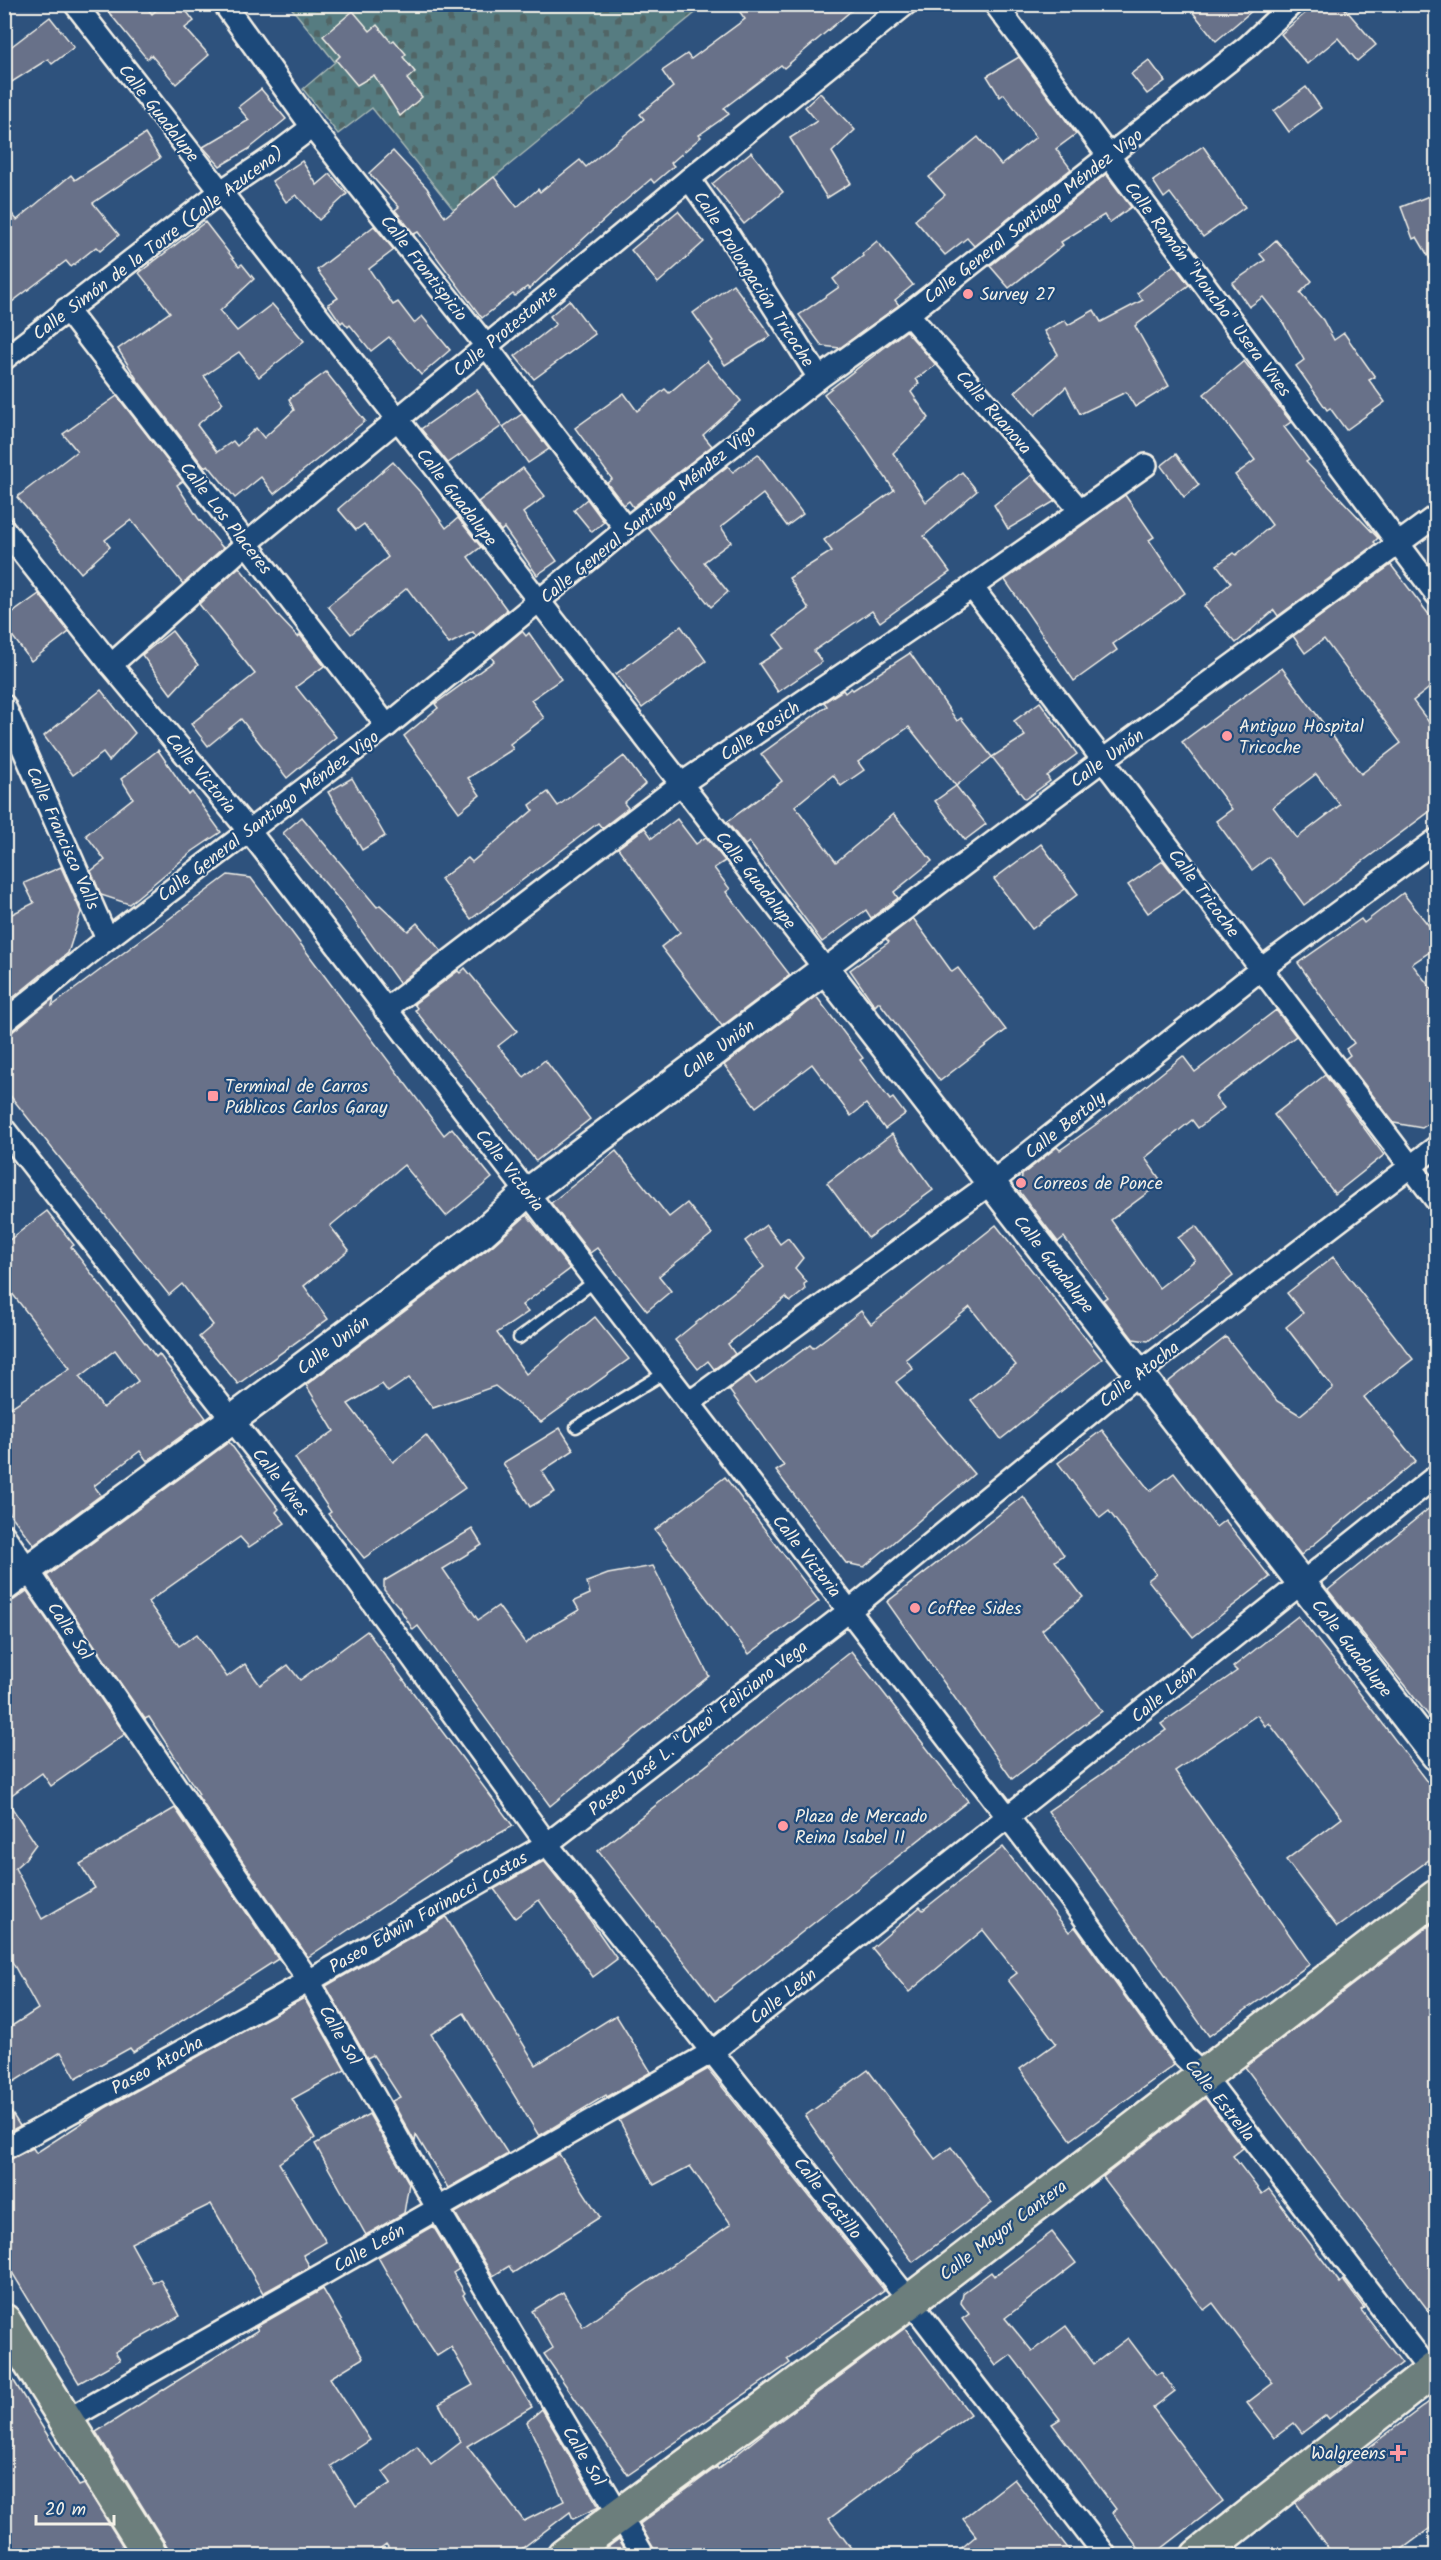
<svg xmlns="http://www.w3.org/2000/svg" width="1441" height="2560" viewBox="0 0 1441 2560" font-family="Kalam,sans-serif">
<defs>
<pattern id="cemetery-stones" width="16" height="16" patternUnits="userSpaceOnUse" patternTransform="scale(1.5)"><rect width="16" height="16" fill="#577c81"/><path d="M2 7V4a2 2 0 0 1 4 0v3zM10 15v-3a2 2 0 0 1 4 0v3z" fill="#516566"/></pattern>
</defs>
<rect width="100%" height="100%" fill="#2e527d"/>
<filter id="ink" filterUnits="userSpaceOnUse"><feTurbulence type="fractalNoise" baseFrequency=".0167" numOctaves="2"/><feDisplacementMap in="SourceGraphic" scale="12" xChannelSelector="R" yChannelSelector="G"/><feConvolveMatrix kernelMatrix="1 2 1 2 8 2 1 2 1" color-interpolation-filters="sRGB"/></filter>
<g filter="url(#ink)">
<path fill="url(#cemetery-stones)" stroke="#a6b6b4" stroke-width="1.5" d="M289,5H705L454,210L372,108L338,134L303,89L335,62Z"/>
<g fill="#687189" stroke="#f4f1e8" stroke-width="1.5" fill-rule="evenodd">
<path d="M102,4H152L147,8L152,14L163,4H181L194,21L185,28L209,55L176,84L151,55L147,59Z"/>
<path d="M734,4H859L784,68L781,65L724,108L729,114L699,135L701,137L671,163L674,166L654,183L651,179L618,207L529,289L527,287L515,296L513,294L482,318L418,232L414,234L395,210L399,207L369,173L393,151L427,188L445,217L494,177L517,207L538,189L540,192L580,160L586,167L644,119L640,114L673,87L662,71L687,54L691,59L745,19Z"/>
<path d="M1186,4H1260L1216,41Z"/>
<path d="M1316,4H1341L1376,45L1357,61L1338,38L1307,64L1281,34Z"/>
<path d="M353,11L370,31L377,25L391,42L394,40L406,54L403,57L415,72L407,79L422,97L400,116L374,75L357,85L336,60L340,56L323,36Z"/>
<path d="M50,17L74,47L52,64L48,59L4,87V52Z"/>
<path d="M1019,57L1076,134L1056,149L1071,169L974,246L967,238L945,255L915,220L945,195L929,177L978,137L1001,165L1036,137L1004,94L1000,97L987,76Z"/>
<path d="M1149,60L1165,81L1147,94L1131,74Z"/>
<path d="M1306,87L1321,108L1289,132L1274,111Z"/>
<path d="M261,89L286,119L249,149L220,166L203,147L249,120L238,107Z"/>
<path d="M820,93L855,130L832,152L851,183L827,198L790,138L817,121L805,107Z"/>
<path d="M145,134L160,158L93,203L119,235L100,251L96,247L71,267L66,261L4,308V204L17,220L71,175L75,180Z"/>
<path d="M1203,146L1245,207L1203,237L1170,193L1164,198L1153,181Z"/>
<path d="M751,152L783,192L744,224L712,184Z"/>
<path d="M302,161L317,185L330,174L347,194L319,220L296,195L286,202L272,181Z"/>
<path d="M1106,174L1131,207L1109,223L1104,215L1061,242L1063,245L1009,288L990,266Z"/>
<path d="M1429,196L1437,215V271L1417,237L1413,239L1401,207Z"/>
<path d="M678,211L704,242L658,283L631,250Z"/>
<path d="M205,222L239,266L242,264L254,279L220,311L237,331L272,304L304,341L259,377L239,352L204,376L223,403L197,425L217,452L233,441L237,446L256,428L264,438L294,410L289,399L326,372L365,421L274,494L261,477L235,498L208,465L204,467L138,381L118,349L170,312L139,273Z"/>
<path d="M374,226L394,250L369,269L393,305L398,302L414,323L422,316L450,350L421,375L389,337L371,351L350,325L348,327L343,321L341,323L328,304L338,298L317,270Z"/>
<path d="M1276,240L1312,281L1300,293L1323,320L1334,340L1344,333L1375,377L1369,380L1385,402L1346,430L1330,408L1327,410L1296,366L1304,360L1282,321L1263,297L1249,307L1232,283L1265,260L1260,254Z"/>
<path d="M877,241L913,285L895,300L899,305L840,348L822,346L799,315L839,287L833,279L863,256L862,254Z"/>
<path d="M1174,265L1189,285L1135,326L1169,386L1135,407L1126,392L1080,414L1066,387L1035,415L1015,392L1058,354L1044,331L1065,320L1068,325L1094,310L1101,322L1143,300L1137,293Z"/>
<path d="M733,284L771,336L725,365L710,343L713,341L693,313Z"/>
<path d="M569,300L595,334L534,379L515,356L556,324L550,316Z"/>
<path d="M906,331L936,365L916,379L919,383L911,392L929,418L893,453L926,502L962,472L977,491L924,536L950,572L880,622L872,611L814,651L822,662L778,692L759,664L784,648L774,635L809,609L789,578L832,551L824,540L894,490L858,437L824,394Z"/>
<path d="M707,361L741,401L703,435L712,446L633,507L629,501L624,505L607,483L612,479L575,428L624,393L637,411L665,389L669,393Z"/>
<path d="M1244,361L1291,422L1284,427L1309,460L1306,462L1378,538L1374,542L1376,544L1278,616L1274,610L1236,643L1204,606L1231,583L1217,565L1234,553L1236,555L1272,525L1235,475L1255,460L1204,394Z"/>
<path d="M477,390L502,426L448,463L421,429Z"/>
<path d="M117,396L183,481L177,485L198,518L223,548L183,584L131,520L105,540L110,547L81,573L17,497L77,451L63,434Z"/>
<path d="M522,414L549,449L528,463L503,427Z"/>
<path d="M758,454L803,514L787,526L763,494L721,527L731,542L704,562L728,592L711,607L648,528L728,466L733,472Z"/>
<path d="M1176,454L1199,485L1184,497L1161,466Z"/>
<path d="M393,462L421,493L446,528L458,518L481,547L468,557L507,610L476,636L473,632L449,644L407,588L351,634L328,606L388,557L364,524L356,530L338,509Z"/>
<path d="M523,468L545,496L523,513L557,561L537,575L504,528L501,531L478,502Z"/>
<path d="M1032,475L1055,501L1008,529L994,505Z"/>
<path d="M1125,495L1154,537L1149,540L1185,593L1113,644L1117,650L1074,681L1005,580Z"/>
<path d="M587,499L604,522L592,532L574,510Z"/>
<path d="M1391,565L1437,625V682L1413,701L1437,733V806L1304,905L1269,857L1252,870L1216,821L1232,809L1182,742L1282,668L1361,774L1401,743L1324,639L1305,653L1293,636ZM1316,774L1340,805L1297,838L1273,807Z"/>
<path d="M239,567L280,618L298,637L300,635L324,666L296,687L336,737L287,778L241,719L208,746L191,724L255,674L199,604Z"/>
<path d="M39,594L69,632L31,661L4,625V619Z"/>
<path d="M681,626L706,661L642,708L616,674Z"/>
<path d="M172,631L198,665L171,694L142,655Z"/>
<path d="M522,631L526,636L529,633L561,679L531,700L544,718L510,744L513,749L468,778L480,795L459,812L404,736L438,708L435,704L494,661L491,657Z"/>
<path d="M910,653L957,721L961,718L992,757L956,786L909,727L858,762L864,770L841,786L833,775L795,806L836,862L893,814L932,861L894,892L898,898L871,918L866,910L822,942L749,842L745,845L727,822L782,781L761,754L827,706L824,702L843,690L845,693L851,688L853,690Z"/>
<path d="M101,690L135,733L109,761L103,753L73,775L44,736Z"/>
<path d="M1040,702L1077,754L1047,776L1050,781L1025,799L992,757L1025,736L1014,721Z"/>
<path d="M158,750L189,795L192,792L221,832L193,851L129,904L101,895L91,871L105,860L86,835L133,798L121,779Z"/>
<path d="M624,756L645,784L624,803L628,808L602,828L598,823L471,919L441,879L468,858L472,862L533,810L530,805L548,792L558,806Z"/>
<path d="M352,778L385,836L362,850L328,792Z"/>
<path d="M956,786L986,824L965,840L935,801Z"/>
<path d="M302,817L377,907L380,905L408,931L417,923L441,951L399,983L341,902L283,833Z"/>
<path d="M677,819L696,844L706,837L725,861L714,868L730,889L726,892L790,975L722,1026L661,947L680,932L618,848L645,828L652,838Z"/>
<path d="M1041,844L1078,894L1032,929L994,879Z"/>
<path d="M1163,861L1184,888L1148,913L1128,885Z"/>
<path d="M61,867L81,912L68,953L4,1005V918L34,903L24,883Z"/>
<path d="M228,875L251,878L444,1135L452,1128L492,1178L446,1216L404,1165L330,1226L349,1250L304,1286L328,1319L238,1384L199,1337L213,1325L182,1284L169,1295L4,1088V1035L12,1032L54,998L52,1006Z"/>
<path d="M1403,893L1437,936V947L1412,964L1437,996V1118L1422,1128L1394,1123L1345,1059L1350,1055L1346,1049L1354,1043L1298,963L1361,919L1364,923Z"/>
<path d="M913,918L952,972L958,968L1006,1030L940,1081L879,1002L875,1006L850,970L889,942L886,939Z"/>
<path d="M465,968L517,1031L498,1046L524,1077L545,1060L590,1119L536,1161L415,1010L417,1008L414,1004L458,971L460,973Z"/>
<path d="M816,996L863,1058L860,1060L890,1100L893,1098L905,1114L885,1129L866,1104L851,1116L812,1064L756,1107L724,1065Z"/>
<path d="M1276,1010L1296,1036L1215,1097L1224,1108L1198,1128L1192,1120L1145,1158L1162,1182L1111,1220L1159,1288L1195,1260L1178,1238L1196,1226L1233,1276L1148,1341L1133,1339L1103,1300L1107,1297L1064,1237L1058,1242L1020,1192L1022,1175L1057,1147L1060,1150L1112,1113L1183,1056L1195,1072Z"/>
<path d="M1325,1075L1384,1155L1335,1194L1274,1115Z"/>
<path d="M892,1134L933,1190L868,1238L827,1183Z"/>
<path d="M616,1151L669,1217L687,1203L712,1234L659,1276L671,1291L647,1311L597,1248L590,1253L551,1203Z"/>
<path d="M47,1211L74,1245L71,1247L156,1357L159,1354L206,1418L147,1461L140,1451L94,1486L101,1495L34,1545L4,1506V1412L70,1368L4,1283V1244ZM115,1350L138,1381L103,1408L80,1377Z"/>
<path d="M527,1215L570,1269L522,1305L528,1312L497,1333L526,1374L595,1317L629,1359L541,1422L495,1386L433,1408L409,1378L388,1392L382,1384L348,1404L393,1462L426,1435L465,1488L364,1558L328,1514L331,1512L295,1458L334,1431L306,1385L492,1246Z"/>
<path d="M766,1225L780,1244L788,1238L803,1258L795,1268L807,1282L804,1284L805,1290L790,1302L786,1297L728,1344L735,1354L714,1369L708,1361L698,1369L675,1340L764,1267L745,1241Z"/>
<path d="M996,1225L1102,1359L1001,1439L971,1400L1016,1365L970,1307L906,1359L913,1369L896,1382L974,1474L864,1567L846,1563L776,1471L784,1466L729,1390L749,1375L756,1384L810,1345L813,1348L861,1311L871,1324Z"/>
<path d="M1333,1257L1413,1359L1364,1397L1416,1461L1301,1555L1167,1383L1226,1337L1277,1401L1300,1415L1333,1388L1286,1327L1303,1313L1287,1293Z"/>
<path d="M560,1428L574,1450L542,1471L555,1492L530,1507L503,1463Z"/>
<path d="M1102,1430L1150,1491L1174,1473L1216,1527L1225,1520L1270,1577L1193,1637L1148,1580L1156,1574L1109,1511L1100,1518L1058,1463Z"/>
<path d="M229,1442L279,1509L276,1512L285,1523L249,1547L240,1537L148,1602L179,1646L197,1634L227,1677L245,1664L260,1685L288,1665L300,1680L367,1631L513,1826L458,1856L308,1957L197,1795L199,1794L149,1717L145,1719L47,1576Z"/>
<path d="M725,1477L819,1601L749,1654L655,1530Z"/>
<path d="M1023,1496L1064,1555L1055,1561L1083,1597L1042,1630L1102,1711L1012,1779L887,1602Z"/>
<path d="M1437,1502V1726L1328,1590Z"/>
<path d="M472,1529L482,1545L443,1569L478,1620L498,1606L526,1644L534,1636L579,1610L574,1601L590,1594L587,1582L608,1574L653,1566L709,1676L550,1806L418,1626L413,1630L399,1607L384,1590V1581Z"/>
<path d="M27,1591L125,1734L51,1786L42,1773L6,1799L36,1844L25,1859L15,1868L42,1919L95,1888L80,1864L175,1808L278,1959L133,2052L130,2048L76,2078L61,2052L4,2088V2031L38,2009L4,1947V1603L14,1600Z"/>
<path d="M1298,1616L1348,1678L1437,1795V1854L1337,1927L1286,1860L1342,1818L1269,1723L1265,1726L1257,1715L1175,1771L1310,1964L1209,2036L1048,1811L1166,1730L1161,1724L1237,1671L1233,1667Z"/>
<path d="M851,1651L968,1801L715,2001L598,1851Z"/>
<path d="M1003,1847L1069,1932L1075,1927L1174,2065L1071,2140L1020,2069L1056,2043L1008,1980L1017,1973L983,1930L909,1992L872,1948L920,1907L923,1910Z"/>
<path d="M544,1861L583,1910L617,1959L593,1977L539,1900L515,1918L494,1889Z"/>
<path d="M446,1917L536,2065L616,2015L651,2072L607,2097L606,2095L539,2136L464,2013L431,2034L508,2154L448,2188L416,2135L415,2142L392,2101L400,2097L373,2055L367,2058L326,1986Z"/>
<path d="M1437,1920V2322L1245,2067Z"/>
<path d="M304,1998L345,2070L292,2099L315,2138L279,2163L326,2242L303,2255L310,2267L263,2293L211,2204L131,2243L153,2283L160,2279L180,2316L115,2352L120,2360L79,2383L4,2259V2162L33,2148L36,2153L105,2108Z"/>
<path d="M708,2069L884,2290L787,2359L790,2363L628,2475L544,2354L553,2348L532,2311L563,2292L583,2327L731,2224L690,2166L654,2185L619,2120Z"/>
<path d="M868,2070L935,2159L951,2147L992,2203L913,2262L837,2162L805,2116Z"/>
<path d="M1205,2098L1243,2148L1233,2156L1262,2194L1269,2189L1340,2283L1343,2280L1364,2308L1361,2310L1402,2363L1329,2419L1326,2415L1302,2433L1294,2423L1274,2438L1247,2403L1273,2383L1213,2303L1204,2310L1103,2177Z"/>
<path d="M4,2101L20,2126L4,2134Z"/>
<path d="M369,2114L409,2183L404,2213L366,2235L315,2144Z"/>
<path d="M559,2154L600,2217L513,2273L509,2266L493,2276L455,2213Z"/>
<path d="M433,2226L459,2269L453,2273L465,2293L463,2295L532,2407L467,2446L524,2521L564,2501L527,2422L542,2409L599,2507L573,2519L570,2512L512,2556H394L386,2544L370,2556H170L167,2546L96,2432L258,2330L256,2327L323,2289L363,2358L330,2378L370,2440L331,2466L356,2506L391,2483L383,2472L417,2446L431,2465L461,2442L439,2404L473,2385L451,2347L437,2356L416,2324L378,2257Z"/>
<path d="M1052,2232L1076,2263L1005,2318L1032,2351L1066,2326L1094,2364L1128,2338L1156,2375L1161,2372L1175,2391L1153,2408L1223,2501L1152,2556H1144L1112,2512L1116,2509L1052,2424L1060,2419L1011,2355L996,2366L962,2319L969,2314L961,2303L963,2293L991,2272L994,2276Z"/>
<path d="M905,2328L970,2414L829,2519L857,2556H657L640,2524L717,2467L718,2469L769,2429Z"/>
<path d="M4,2365L79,2486L84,2484L129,2556H4Z"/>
<path d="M1437,2396V2523L1393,2556H1334L1295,2503Z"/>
<path d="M1014,2479L1074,2556H952L976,2536L963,2519Z"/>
<path d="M619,2539L629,2556H596Z"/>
</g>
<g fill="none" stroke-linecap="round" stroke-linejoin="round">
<g stroke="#f4f1e8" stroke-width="15">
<g id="lane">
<path d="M519,1338L595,1281"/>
<path d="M576,1427L666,1372"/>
</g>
</g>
<g stroke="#f4f1e8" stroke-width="26">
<g id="street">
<path d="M75,4L825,969L1103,760L1436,516"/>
<path d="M224,4L312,127L487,347L626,529"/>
<path d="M995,4L1436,594"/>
<path d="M689,179L728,234L819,378"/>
<path d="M66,309L387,726"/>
<path d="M908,314L1080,510"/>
<path d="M4,359L220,192L275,155L312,127"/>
<path d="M4,529L111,665L249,831L1067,1894L1184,2057L1204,2076L1436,2379"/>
<path d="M972,587L1436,1200"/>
<path d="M111,665L245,545L689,179L906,4"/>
<path d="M4,705L107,939"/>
<path d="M385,1010L681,784L972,587L1146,465"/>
<path d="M4,1022L107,939L387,726L626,529L819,378L908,314L1248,46L1292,4"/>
<path d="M4,1129L336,1552L547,1844L910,2301L1106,2556"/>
<path d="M689,1403L991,1183L1261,969L1436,840"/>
<path d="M4,1535L309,1981L438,2209L644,2556"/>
<path d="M4,2149L309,1981L547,1844L849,1611L1139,1373L1436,1147"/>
<path d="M65,2421L712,2052L1436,1476"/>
</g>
</g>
<g stroke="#f4f1e8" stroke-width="33">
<path id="secondary" d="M4,1587L233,1419L482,1233L528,1192L825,969L1436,1756"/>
</g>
<g stroke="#f4f1e8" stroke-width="38">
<g id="primary">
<path d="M4,2321L151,2556"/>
<path d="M564,2556L910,2301L1436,1897"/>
<path d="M1198,2556L1436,2368"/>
</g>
</g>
<use href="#lane" stroke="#1f4a7a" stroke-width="10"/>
<use href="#street" stroke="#1f4a7a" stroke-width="21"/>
<use href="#secondary" stroke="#1f4a7a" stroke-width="28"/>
<use href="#primary" stroke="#6c7e7c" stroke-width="33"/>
</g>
</g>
<g fill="#ff9aa2" stroke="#1f4a7a" stroke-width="2">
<circle cx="968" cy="294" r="6"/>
<circle cx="1227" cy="736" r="6"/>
<rect x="207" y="1090" width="12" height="12" rx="3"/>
<circle cx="1021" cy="1183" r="6"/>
<circle cx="915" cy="1608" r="6"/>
<circle cx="783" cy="1826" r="6"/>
<path d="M1395 2444h6v6h6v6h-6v6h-6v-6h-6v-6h6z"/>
</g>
<g text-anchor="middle" stroke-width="4.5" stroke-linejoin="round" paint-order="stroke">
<g font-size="18" fill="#f4f1e8" stroke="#1f4a7a">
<text transform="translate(159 113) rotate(52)" y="6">Calle Guadalupe</text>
<text transform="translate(1033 216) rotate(-38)" y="6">Calle General Santiago Méndez Vigo</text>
<text transform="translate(158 243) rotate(-37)" y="6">Calle Simón de la Torre (Calle Azucena)</text>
<text transform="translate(424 268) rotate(52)" y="6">Calle Frontispicio</text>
<text transform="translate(754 279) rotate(57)" y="6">Calle Prolongación Tricoche</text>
<text transform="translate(1208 289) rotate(53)" y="6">Calle Ramón "Moncho" Usera Vives</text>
<text transform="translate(505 331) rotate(-40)" y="6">Calle Protestante</text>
<text transform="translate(994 412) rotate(49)" y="6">Calle Ruanova</text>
<text transform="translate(457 497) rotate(52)" y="6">Calle Guadalupe</text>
<text transform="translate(648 514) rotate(-39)" y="6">Calle General Santiago Méndez Vigo</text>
<text transform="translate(226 518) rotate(52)" y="6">Calle Los Placeres</text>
<text transform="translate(760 731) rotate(-34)" y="6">Calle Rosich</text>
<text transform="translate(1107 758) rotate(-36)" y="6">Calle Unión</text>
<text transform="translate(201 773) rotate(50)" y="6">Calle Victoria</text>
<text transform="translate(268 816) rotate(-37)" y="6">Calle General Santiago Méndez Vigo</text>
<text transform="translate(63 838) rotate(66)" y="6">Calle Francisco Valls</text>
<text transform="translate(756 880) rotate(52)" y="6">Calle Guadalupe</text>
<text transform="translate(1204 893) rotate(53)" y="6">Calle Tricoche</text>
<text transform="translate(718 1049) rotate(-37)" y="6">Calle Unión</text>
<text transform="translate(1065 1125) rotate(-38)" y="6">Calle Bertoly</text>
<text transform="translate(510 1170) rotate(52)" y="6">Calle Victoria</text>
<text transform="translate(1054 1264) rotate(52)" y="6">Calle Guadalupe</text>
<text transform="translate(333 1345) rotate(-37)" y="6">Calle Unión</text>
<text transform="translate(1139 1374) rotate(-38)" y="6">Calle Atocha</text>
<text transform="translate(281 1482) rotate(52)" y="6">Calle Vives</text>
<text transform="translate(807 1556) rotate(52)" y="6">Calle Victoria</text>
<text transform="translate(70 1631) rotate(56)" y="6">Calle Sol</text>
<text transform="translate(1352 1648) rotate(52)" y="6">Calle Guadalupe</text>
<text transform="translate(1164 1694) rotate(-39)" y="6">Calle León</text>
<text transform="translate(698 1728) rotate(-38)" y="6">Paseo José L. "Cheo" Feliciano Vega</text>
<text transform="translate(428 1912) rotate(-30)" y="6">Paseo Edwin Farinacci Costas</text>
<text transform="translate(783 1996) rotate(-38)" y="6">Calle León</text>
<text transform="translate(340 2035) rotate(60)" y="6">Calle Sol</text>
<text transform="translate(157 2065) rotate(-29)" y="6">Paseo Atocha</text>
<text transform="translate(1220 2100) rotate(51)" y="6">Calle Estrella</text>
<text transform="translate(828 2198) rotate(52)" y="6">Calle Castillo</text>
<text transform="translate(1003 2230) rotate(-37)" y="6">Calle Mayor Cantera</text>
<text transform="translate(369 2248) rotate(-30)" y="6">Calle León</text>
<text transform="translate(584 2456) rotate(59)" y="6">Calle Sol</text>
</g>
<g font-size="18" fill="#f4f1e8" stroke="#1f4a7a" text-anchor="start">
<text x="980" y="300">Survey 27</text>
<text x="1239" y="732">Antiguo Hospital<tspan x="1239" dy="21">Tricoche</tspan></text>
<text x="225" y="1092">Terminal de Carros<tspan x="225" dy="21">Públicos Carlos Garay</tspan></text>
<text x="1033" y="1189">Correos de Ponce</text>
<text x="927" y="1614">Coffee Sides</text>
<text x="795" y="1822">Plaza de Mercado<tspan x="795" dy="21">Reina Isabel II</tspan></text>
<text x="1386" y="2459" text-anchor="end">Walgreens</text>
</g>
</g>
<rect width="1441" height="2560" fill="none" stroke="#1f4a7a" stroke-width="24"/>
<rect x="12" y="12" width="1417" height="2536" fill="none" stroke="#f4f1e8" stroke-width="2" filter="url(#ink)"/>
<path d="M36 2515v9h78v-9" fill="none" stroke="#f4f1e8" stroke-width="3"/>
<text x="45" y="2515" font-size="18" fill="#f4f1e8" stroke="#1f4a7a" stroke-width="4.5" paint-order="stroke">20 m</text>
</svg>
